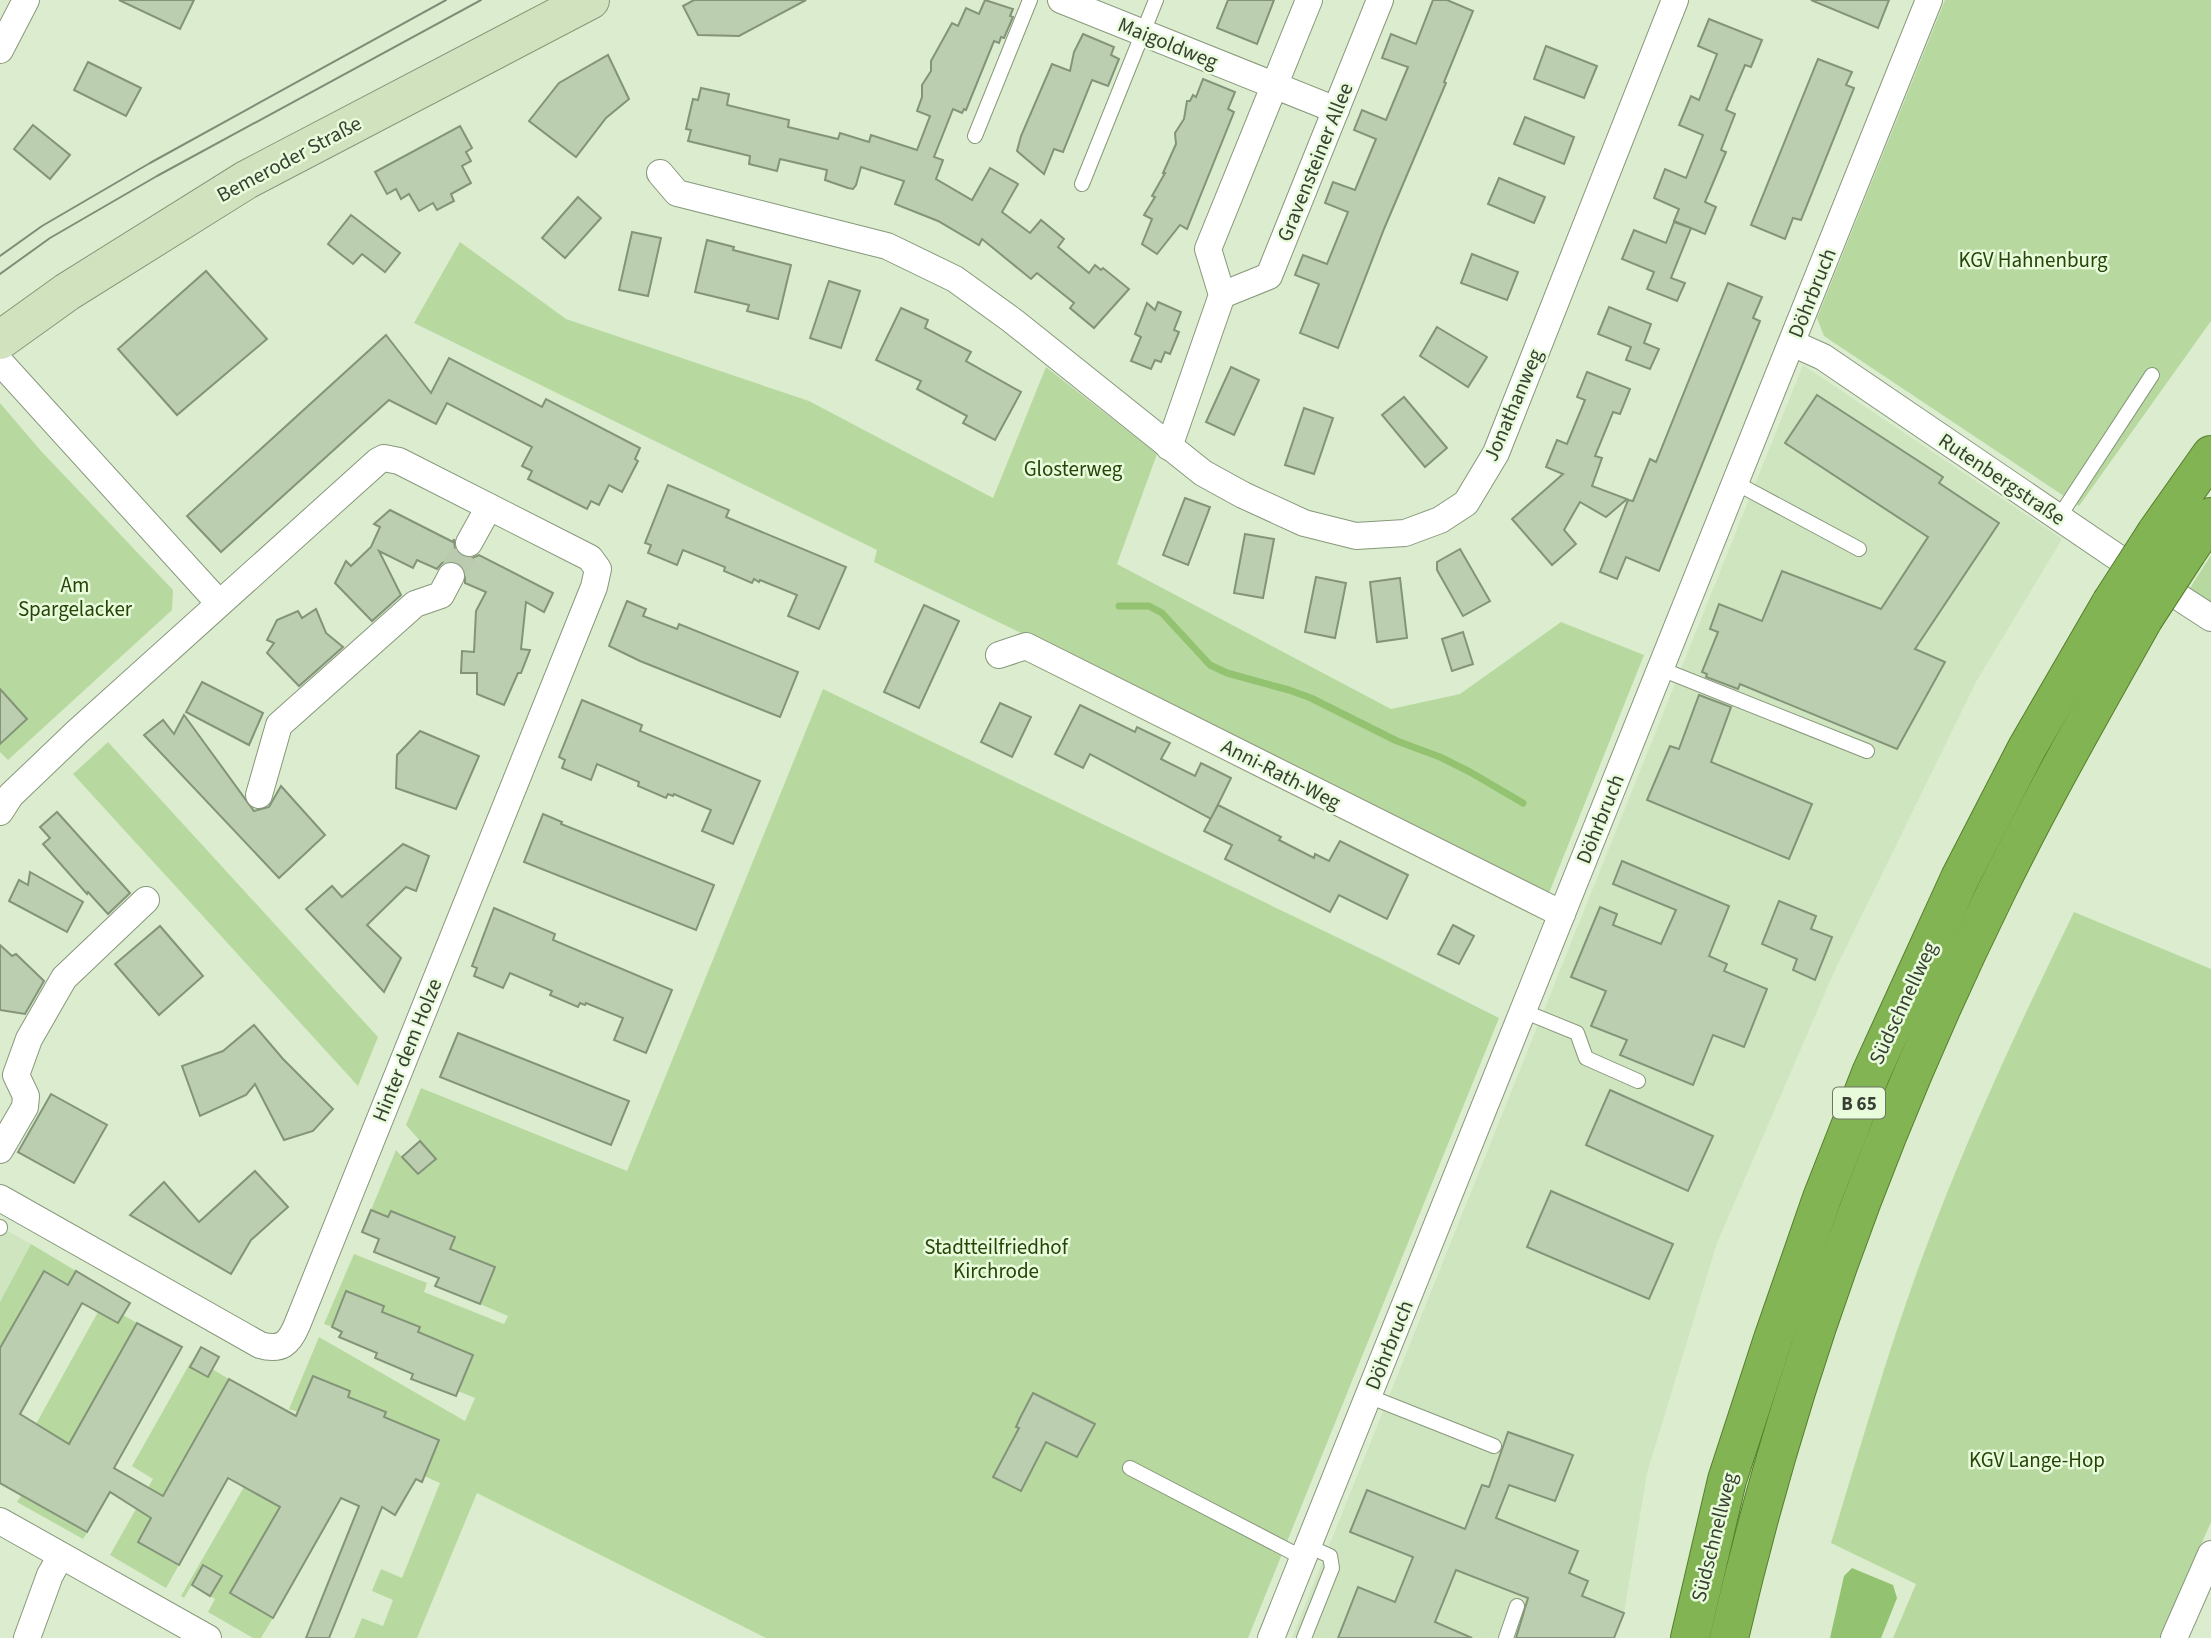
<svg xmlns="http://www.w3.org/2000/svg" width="2211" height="1638" viewBox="0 0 2211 1638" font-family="'Source Sans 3',sans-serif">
<rect width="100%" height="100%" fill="#dbedce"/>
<g fill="#cee5bf">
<path d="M1803,365L2062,539L1976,682L1834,972L1717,1243L1647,1473L1624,1613L1614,1638H1292Z"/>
<path d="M0,1227L31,1244L0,1302Z"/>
</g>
<g fill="#b7d9a0">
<path d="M1945,0H2211V321L2079,506L1824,336L1817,318Z"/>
<path d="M460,242L566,319L809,401L993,498L1046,367L1157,454L1117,564L1391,709L1460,694L1561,622L1644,655L1541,913L1038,667L1048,646L874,562L877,550L414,323Z"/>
<path d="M0,403L41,451L173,590L172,610L8,760L0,752V744L27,719L5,694L0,698Z"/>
<path d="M2211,555V602L2190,588Z"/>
<path d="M823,689L1382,959L1499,1018L1248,1638H766L477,1493L417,1638H354L362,1618L383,1626L393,1600L372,1591L381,1569L402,1578L440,1483L424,1476L439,1440L384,1417L386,1412L348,1397L350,1391L313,1376L298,1412L289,1409L319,1337L465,1421L475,1398L458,1391L473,1355L418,1332L420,1327L382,1312L384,1306L347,1291L332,1327L324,1324L354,1254L427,1283L424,1292L504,1324L508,1316L480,1304L450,1249L455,1237L391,1211L388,1217L371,1210L396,1150L418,1174L436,1159L406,1125L421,1088L627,1171Z"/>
<path d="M108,742L378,1037L358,1086L73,774Z"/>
<path d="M2074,912L2211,969V1522L2160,1638H1893L1916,1584L1831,1543C1864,1435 1895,1326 1936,1221C1977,1115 2025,1013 2074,912Z"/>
<path d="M31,1244L76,1271L68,1285L43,1271L0,1348V1302Z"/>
<path d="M98,1312L118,1323L123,1315L137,1323L69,1444L36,1424Z"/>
<path d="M193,1358L190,1367L207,1377L212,1369L229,1379L138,1542L179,1565L166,1588L110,1555L153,1479L132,1466Z"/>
<path d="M244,1487H292L230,1593L273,1618L261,1638H253L208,1612L215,1599L210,1596L221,1576L203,1566L184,1598L181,1596Z"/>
<path d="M21,1496L87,1533L83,1539L17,1502Z"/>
</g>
<path fill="#93c270" d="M1852,1568L1893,1585L1897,1598L1881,1638H1830L1844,1576Z"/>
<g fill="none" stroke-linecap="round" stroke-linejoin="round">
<path stroke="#93c270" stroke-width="7" d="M1119,606H1149L1162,613L1210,665L1227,673L1289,690L1311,698L1397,741L1440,757L1470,772L1523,803"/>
</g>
<g fill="#bbceaf" stroke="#839478" stroke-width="2">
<path d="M119,0H194L180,29Z"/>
<path d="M694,0H806L739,36L698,35L683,6Z"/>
<path d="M985,0L1013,9L1010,16L1013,17L1004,38L1001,37L999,43L994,41L966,110L964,109L962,113L953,109L934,157L943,160L936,179L972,200L990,168L1018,184L1002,212L1030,233L1041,220L1064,239L1058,247L1089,273L1095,265L1101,270L1103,268L1129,289L1094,328L1070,308L1074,303L1037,273L1031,279L982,239L979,245L938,221L895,204L904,181L861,167L856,185L853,189L848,188L825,180L827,170L780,159L777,171L749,164L750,156L688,141L691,130L686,129L693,99L698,100L701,88L729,94L727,105L789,120L788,127L838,139L840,133L869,142L871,135L917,150L930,116L917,111L922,97V85L931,71V61L952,23L958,26L966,8L979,14Z"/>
<path d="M1228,0H1274L1257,44L1217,28Z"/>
<path d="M1433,0H1447L1473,11L1444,82L1446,83L1384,229L1338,348L1300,333L1319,284L1295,275L1303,255L1327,264L1348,212L1325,203L1333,182L1355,190L1376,139L1354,130L1362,110L1386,120L1408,67L1382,58L1391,34L1416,44Z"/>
<path d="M1811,0H1889L1878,28Z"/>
<path d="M1709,19L1762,40L1751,67L1745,65L1726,110L1735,114L1721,150L1726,152L1705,202L1716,207L1705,234L1674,221L1679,209L1654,198L1665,169L1686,178L1703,135L1679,125L1691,96L1699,100L1717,54L1698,46Z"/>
<path d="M1083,34L1114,47L1111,55L1119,59L1108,86L1092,80L1063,152L1054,149L1044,174L1017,151L1021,136L1052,64L1070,71L1074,52Z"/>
<path d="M1546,46L1597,66L1584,98L1534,79Z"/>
<path d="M608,55L629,99L606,118L576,157L529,121L559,83Z"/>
<path d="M1818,59L1852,72L1846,85L1854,88L1801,220L1793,218L1785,239L1751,225Z"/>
<path d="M88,62L141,88L126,116L74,90Z"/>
<path d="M1203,79L1235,92L1228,109L1234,112L1187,229L1180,225L1157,254L1142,244L1152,219L1144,215L1155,197L1152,196L1165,173H1163L1176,144L1175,133L1184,119L1187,101H1190L1193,95L1196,97Z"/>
<path d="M1525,117L1574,137L1564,164L1514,144Z"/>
<path d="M33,125L70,155L50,179L14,149Z"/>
<path d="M460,126L472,148L466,152L471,161L462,166L471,183L451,194L454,201L437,210L433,203L419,211L409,194L401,199L396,189L387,194L375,172Z"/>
<path d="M1499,178L1545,197L1534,223L1488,204Z"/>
<path d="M578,197L601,218L565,258L542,238Z"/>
<path d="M351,215L400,253L385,272L362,254L353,264L328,244Z"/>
<path d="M1674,222L1691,228L1671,278L1685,283L1677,301L1647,289L1654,272L1622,259L1634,230L1666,243Z"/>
<path d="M632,232L661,238L648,296L619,290Z"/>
<path d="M707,240L734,247L733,250L791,265L778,319L747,311L749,305L695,292Z"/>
<path d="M1472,254L1518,272L1507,300L1461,283Z"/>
<path d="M206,271L267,339L177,415L118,349Z"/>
<path d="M829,281L860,291L841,348L810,338Z"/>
<path d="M1728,283L1762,297L1753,318L1760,321L1659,571L1626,557L1617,579L1600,572L1628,500L1633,501L1650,459L1656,462Z"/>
<path d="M1158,302L1181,312L1174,330L1179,332L1170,354L1165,352L1161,362L1155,360L1151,369L1131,361L1141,337L1135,334L1147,303L1155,310Z"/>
<path d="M1609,307L1651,324L1644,343L1659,349L1650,369L1626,360L1631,347L1598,334Z"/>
<path d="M901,308L928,320L925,328L971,352L966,361L1021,392L995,440L963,423L967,416L917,389L921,381L876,360Z"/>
<path d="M1437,327L1487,357L1468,387L1420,356Z"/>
<path d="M386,335L431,393L449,358L542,407L546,399L640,448L635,459L638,461L622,492L609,485L599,505L591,501L587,509L528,479L532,471L522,466L532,447L447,403L436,424L389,400L221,552L187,516Z"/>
<path d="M1231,367L1259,380L1234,435L1206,422Z"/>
<path d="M1587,372L1630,389L1620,414L1613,412L1595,456L1602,458L1592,486L1627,499L1606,517L1580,502L1564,530L1576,544L1552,565L1512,519L1563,474L1546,467L1557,440L1567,444L1585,400L1577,397Z"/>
<path d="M1817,395L1943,477L1939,483L1999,523L1915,649L1945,662L1897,749L1740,684L1738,689L1706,677L1707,674L1702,672L1718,632L1710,629L1719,604L1762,621L1782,571L1881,609L1928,537L1785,443Z"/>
<path d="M1404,397L1447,448L1425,467L1382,415Z"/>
<path d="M1304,408L1333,418L1314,474L1285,465Z"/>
<path d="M668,485L729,510L726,517L846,567L819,629L788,616L797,595L760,580L759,582L754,579L752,583L724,571L725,567L683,550L677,565L648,553L651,545L645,543Z"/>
<path d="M1185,498L1210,507L1188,565L1163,555Z"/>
<path d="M390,510L453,542L454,539L455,550L462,557L470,559L479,555L553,593L544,612L526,602L521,649L530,650L521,673H518L504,705L477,694V673H461L462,651L474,652L476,611L486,592L465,583V568L459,562L450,560L442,563L437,569L417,560L413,568L379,551L401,595L372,621L335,583L346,561L351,566L371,547L380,527L374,524Z"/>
<path d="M1245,534L1274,539L1263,598L1234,593Z"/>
<path d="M1460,549L1490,601L1463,616L1437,570V562Z"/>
<path d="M1316,577L1346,583L1335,638L1305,632Z"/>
<path d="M1400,578L1407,638L1377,642L1370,582Z"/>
<path d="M627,601L646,609L643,616L677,629L679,624L798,672L780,717L640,661L609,646Z"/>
<path d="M924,605L959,621L919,708L884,692Z"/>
<path d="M316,609L326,633L343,647L299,686L267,653L274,643L267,640L277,620L298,611L302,618Z"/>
<path d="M1463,632L1473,664L1452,671L1442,639Z"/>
<path d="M202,682L263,713L249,745L186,712Z"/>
<path d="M0,689L27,719L0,744Z"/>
<path d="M1699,695L1731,707L1711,762L1812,804L1789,859L1647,800L1670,746L1679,749Z"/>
<path d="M582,700L642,725L640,731L760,781L733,844L702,831L711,810L674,794L673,796L668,794L666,798L638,786L639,782L597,764L591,780L562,768L565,760L559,757Z"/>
<path d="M1000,703L1031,717L1012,757L981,742Z"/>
<path d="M1080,705L1135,732L1137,727L1170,743L1161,759L1195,776L1201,763L1231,778L1211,819L1090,754L1083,768L1055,754Z"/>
<path d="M184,715L254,811L269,807L281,786L325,835L279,878L144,735L163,720L174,734Z"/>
<path d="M420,731L479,756L456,809L396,788L397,755Z"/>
<path d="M1218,805L1281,837L1279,840L1314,858L1315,854L1329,861L1340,841L1408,875L1387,919L1339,895L1330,912L1225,859L1232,845L1204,831Z"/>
<path d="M57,812L130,893L108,914L88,892L87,894L43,844L50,838L40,827Z"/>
<path d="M543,814L562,822L561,824L714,885L696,930L524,862Z"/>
<path d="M403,844L429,856L416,891L406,887L367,925L401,958L384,992L306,909L332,886L342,897Z"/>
<path d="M1622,861L1729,906L1709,956L1727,964L1724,971L1767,989L1744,1047L1713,1035L1693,1085L1620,1055L1627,1040L1591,1026L1606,991L1571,977L1600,907L1617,914L1613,925L1661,944L1676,910L1613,884Z"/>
<path d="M30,872L83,902L67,932L9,901L19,880L28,885Z"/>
<path d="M1779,901L1816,916L1811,929L1832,937L1815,980L1793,970L1797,959L1762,944Z"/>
<path d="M494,908L555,934L553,940L672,990L646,1053L614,1040L623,1018L586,1003L585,1005L580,1003L578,1007L550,995L552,991L510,973L503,988L474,976L477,968L472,966Z"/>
<path d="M1453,925L1474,936L1459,964L1438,954Z"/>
<path d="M160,926L203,976L159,1015L115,964Z"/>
<path d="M0,945L12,956L16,954L44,981L25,1014L0,1010Z"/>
<path d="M254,1025L283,1059L333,1109L313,1131L284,1140L255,1084L246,1095L200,1116L182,1066L223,1051Z"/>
<path d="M458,1033L629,1101L611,1145L440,1077Z"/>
<path d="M1610,1090L1713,1136L1688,1191L1586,1145Z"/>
<path d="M51,1094L107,1125L74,1183L18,1152Z"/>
<path d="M420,1141L436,1159L418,1174L402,1157Z"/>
<path d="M255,1171L288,1207L251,1240L231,1274L130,1215L164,1182L199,1222Z"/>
<path d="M1551,1191L1673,1244L1649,1299L1527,1247Z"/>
<path d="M371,1210L388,1217L391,1211L455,1237L450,1249L495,1267L480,1304L435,1286L439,1278L374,1252L379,1239L362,1232Z"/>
<path d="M44,1271L68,1285L76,1271L130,1303L118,1323L82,1303L20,1414L69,1444L137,1323L182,1347L114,1468L163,1496L229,1379L296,1416L313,1376L350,1391L348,1397L386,1412L384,1417L439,1440L422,1482L416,1479L395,1515L382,1507L329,1638H306L359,1506L341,1498L273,1618L230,1593L280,1507L228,1478L179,1565L138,1542L151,1518L110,1492L87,1532L0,1483V1348Z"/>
<path d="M346,1291L384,1306L382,1312L420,1327L418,1332L473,1355L456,1396L411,1379L413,1374L375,1358L377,1353L339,1337L342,1332L332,1327Z"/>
<path d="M201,1347L219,1357L208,1377L190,1367Z"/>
<path d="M1033,1393L1095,1424L1077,1457L1046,1442L1021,1491L993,1477L1019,1428L1016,1427L1020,1418Z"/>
<path d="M1508,1432L1573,1455L1555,1501L1509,1485L1496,1518L1578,1551L1569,1573L1588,1581L1582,1596L1624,1613L1614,1638H1516L1528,1598L1456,1570L1435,1622L1472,1638H1338L1358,1587L1395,1602L1413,1557L1350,1532L1367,1490L1465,1529L1482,1485L1489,1487Z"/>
<path d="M203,1565L222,1576L210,1596L192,1585Z"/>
</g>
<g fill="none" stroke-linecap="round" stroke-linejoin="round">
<path stroke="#bacaaf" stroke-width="26" stroke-dasharray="26 13" stroke-linecap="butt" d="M451,576L469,543"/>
<g stroke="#87987b" stroke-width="16">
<g id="service">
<path d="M975,136L1030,0"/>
<path d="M1082,184L1156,0"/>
<path d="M1736,483L1859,549"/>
<path d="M2059,517L2152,375"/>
<path d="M1661,669L1867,751"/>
<path d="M1523,1011L1577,1033L1586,1058L1638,1081"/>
<path d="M0,1228V1227"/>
<path d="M1368,1396L1494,1446"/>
<path d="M1130,1468L1303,1558"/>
<path d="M1304,1638L1332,1568L1330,1556L1308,1546"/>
<path d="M1506,1638L1517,1606"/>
</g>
</g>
<g stroke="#87987b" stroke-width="28">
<g id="minor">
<path d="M1061,0L1336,110"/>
<path d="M0,50L26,0"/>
<path d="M660,173L677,193L887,246L955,279L1013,321L1203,473L1243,495L1304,523L1356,536L1405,533L1440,520L1466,503L1496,453L1675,0"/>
<path d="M1222,295L1269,276L1380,0"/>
<path d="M1792,343L1823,357L2114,555L2211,618"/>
<path d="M0,362L219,603"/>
<path d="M1169,447L1222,295L1208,249L1309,0"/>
<path d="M469,543L489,507"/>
<path d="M999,655L1026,646L1562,914"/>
<path d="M259,795L279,725L415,604L441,595L451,576"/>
<path d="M0,812L11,795L77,732L378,461L384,458L399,461L590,558L598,569L594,587L297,1325C289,1344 281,1351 260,1345L0,1198"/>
<path d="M0,1150L25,1107L26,1096L16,1075L29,1039L64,978L146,900"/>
<path d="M0,1521L208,1638"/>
<path d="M27,1638L50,1575L61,1556"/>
<path d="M1271,1638L1929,0"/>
<path d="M2174,1638L2211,1554"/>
</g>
</g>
<g stroke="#87987b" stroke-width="40">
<path id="secondary" d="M0,340L67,292L246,180L590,0"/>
</g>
<g stroke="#557f2c" stroke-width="40">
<g id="trunk">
<path d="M2156,533L2211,455"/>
<path d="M2187,552L2211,517"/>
<path d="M1690,1638L1727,1480L1773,1339L1822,1198L1871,1073L1960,878L2027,748L2111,603"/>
<path d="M1729,1638C1789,1379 1879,1130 1996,892C2042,798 2093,709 2144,618"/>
</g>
</g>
<use href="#service" stroke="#fff" stroke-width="14"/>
<use href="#minor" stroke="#fff" stroke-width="26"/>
<use href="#secondary" stroke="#d0e3be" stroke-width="38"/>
<use href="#trunk" stroke="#83b453" stroke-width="38"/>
<g stroke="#808c78" stroke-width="2">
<path d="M0,256L42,226L150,163L446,0"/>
<path d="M0,274L50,238L157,176L481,0"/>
</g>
<g stroke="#557f2c" stroke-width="40" stroke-linecap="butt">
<g id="trunk-bridge">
<path d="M2111,603L2156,533"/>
<path d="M2144,618L2187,552"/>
</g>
</g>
<use href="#trunk-bridge" stroke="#83b453" stroke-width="38"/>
</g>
<g text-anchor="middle" stroke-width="5" stroke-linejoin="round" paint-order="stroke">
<rect fill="#e8fbdb" stroke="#6d7765" stroke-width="2" x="1833" y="1087.5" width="52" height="31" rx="5"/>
<g font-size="19" font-weight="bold" fill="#383f33">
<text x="1859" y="1110">B 65</text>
</g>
<g font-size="21" fill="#383f33" stroke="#e8fbdb">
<text transform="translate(1168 43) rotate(22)" y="7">Maigoldweg</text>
<text transform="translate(289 159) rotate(-28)" y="7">Bemeroder Straße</text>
<text transform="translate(1315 162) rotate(-68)" y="7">Gravensteiner Allee</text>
<text transform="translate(1812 293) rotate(-68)" y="7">Döhrbruch</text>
<text transform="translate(1513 405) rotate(-67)" y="7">Jonathanweg</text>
<text transform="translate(2002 479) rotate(34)" y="7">Rutenbergstraße</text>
<text transform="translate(1281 774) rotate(27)" y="7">Anni-Rath-Weg</text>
<text transform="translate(1600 819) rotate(-68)" y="7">Döhrbruch</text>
<text transform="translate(1903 1003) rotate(-65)" y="7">Südschnellweg</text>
<text transform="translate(407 1050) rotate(-68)" y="7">Hinter dem Holze</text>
<text transform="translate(1389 1345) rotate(-68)" y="7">Döhrbruch</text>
<text transform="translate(1714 1537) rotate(-76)" y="7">Südschnellweg</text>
</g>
<g font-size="21" fill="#264308" stroke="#e8fbdb">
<text x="2033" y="267">KGV Hahnenburg</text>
<text x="1073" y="476">Glosterweg</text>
<text x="75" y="592">Am<tspan x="75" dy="24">Spargelacker</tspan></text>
<text x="996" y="1254">Stadtteilfriedhof<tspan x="996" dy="24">Kirchrode</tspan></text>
<text x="2037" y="1467">KGV Lange-Hop</text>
</g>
</g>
</svg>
